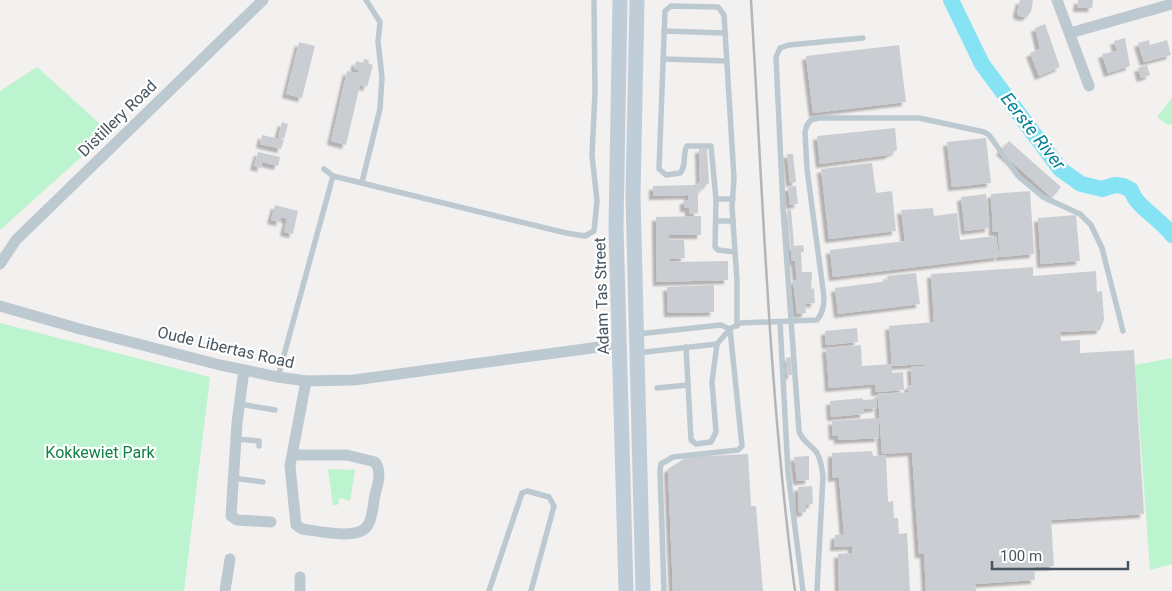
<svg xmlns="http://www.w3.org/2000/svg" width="1172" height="591" viewBox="0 0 1172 591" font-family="Roboto,sans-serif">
<defs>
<filter id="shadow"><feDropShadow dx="-4" dy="4" stdDeviation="1" flood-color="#0004"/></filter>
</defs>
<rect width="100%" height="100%" fill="#f3f0f0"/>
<g fill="#bbf4ce">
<path d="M37,67L109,132L0,230V91Z"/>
<path d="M1172,98V124L1168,125L1157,117Z"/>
<path d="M0,323L210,377L184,591H0Z"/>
<path d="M1172,358V564L1150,570L1135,365Z"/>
<path d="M328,469L355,470L350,501L341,498L338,500L339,504L333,506Z"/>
</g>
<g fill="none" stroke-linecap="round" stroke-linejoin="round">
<path stroke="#85e3f4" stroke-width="16" d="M951,0L982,64L1060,169L1081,184L1102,189L1115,185L1123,186L1131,190C1136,207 1161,219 1172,235"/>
</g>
<g fill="#caced3" filter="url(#shadow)">
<path d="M1020,0H1033L1031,12L1026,17L1019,16L1017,13Z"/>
<path d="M1078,0H1093L1092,8H1077Z"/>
<path d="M1045,24L1060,67L1039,76L1030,53L1040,49L1035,28Z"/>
<path d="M1125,38L1130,66L1108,73L1102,54L1117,51L1114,41Z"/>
<path d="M1149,40L1150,45L1167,40L1171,55L1144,62L1138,43Z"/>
<path d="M299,42L315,46L302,98L286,94Z"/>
<path d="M899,45L906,102L813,113L806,56Z"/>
<path d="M364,59L369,60L368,63L373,65L367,87L360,85L346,145L331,141L347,71L358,73L359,70L354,69L356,61L363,63Z"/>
<path d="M1147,65L1150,75L1141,78L1138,68Z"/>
<path d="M282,122L288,124L284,139L278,137Z"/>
<path d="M895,128L897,150L888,155L820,164L817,136Z"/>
<path d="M262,135L284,140L281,149L260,144Z"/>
<path d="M986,138L991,183L952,187L947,142Z"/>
<path d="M1009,141L1061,187L1052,198L1000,151Z"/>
<path d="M699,149H707L709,183L698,192V213L689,214V208H684V200H689L688,195L653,196V186L696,185L700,181Z"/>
<path d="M258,152L280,157L278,166L262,162L261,168L254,166Z"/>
<path d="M787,154H793L796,182L790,183Z"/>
<path d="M872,163L876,193L892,191L896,231L829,239L821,169Z"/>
<path d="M796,186L798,204L790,205L788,187Z"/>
<path d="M1030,191L1034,254L1000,257L998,232H993L991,194Z"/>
<path d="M986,194L989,228L965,231L961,197Z"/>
<path d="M275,205L298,211L293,234L284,232L287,219L281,217L280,222L271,220Z"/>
<path d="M933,208L934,216L957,213L960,240L996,236L999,257L833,277L830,250L905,241L901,210Z"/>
<path d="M791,209L794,246L803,245L804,252H801L802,272H812L811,289L814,288L815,303L805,304L806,313L797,314L793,280H797L795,261H792L787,210Z"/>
<path d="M1076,215L1080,261L1041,264L1038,218Z"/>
<path d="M701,216V235H669V240H684L685,258L670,259V262L728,261V280L657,282L656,217Z"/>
<path d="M1033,267V276L1096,271L1097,292L1102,291L1104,320L1100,330L1060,332L1061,341L1080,340V353L1134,350L1144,514L1051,520L1054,566L1034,567L1035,580L975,584L976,591H926L924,554H919L912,452L882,454L878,394L909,392L908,386L912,385L911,367L925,366L924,364L892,366L889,326L934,322L931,274Z"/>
<path d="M916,273L920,304L838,314L835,288L888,281L887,276Z"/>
<path d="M714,285V312L668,313L667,287Z"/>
<path d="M857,328L858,342L826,345L825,331Z"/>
<path d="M861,345L862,366L891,364L892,373L903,372L904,390L875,392V384L829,388L826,348Z"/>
<path d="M791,357L792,375H787L786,358Z"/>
<path d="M863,398V400L877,399V408L864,409V414L831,417L830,401Z"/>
<path d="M878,418L879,438L838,440V436H833L832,421Z"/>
<path d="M872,451L873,456L886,455L888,502L893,501L894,518H898L899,534L907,533L910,591H839L838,554L852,553V546L834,547L835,535L844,534L839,477L832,478V453Z"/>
<path d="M748,454L751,506H756L763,591H673L668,469L687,457Z"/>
<path d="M809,456V480L797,481L794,457Z"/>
<path d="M812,486L813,504L806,505V512L799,513L798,487Z"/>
</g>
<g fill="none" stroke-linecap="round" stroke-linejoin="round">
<g stroke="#bdc9d1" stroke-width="5.5">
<path d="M664,31L725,33"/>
<path d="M663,59L727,61"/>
<path d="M324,169L333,176L566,233L585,236L594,231L597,201L592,155L595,93L594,0"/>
<path d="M362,182L380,109L382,77L378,42L380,22L366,0"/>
<path d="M716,199H733"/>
<path d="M716,221H733"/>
<path d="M735,252L718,250L715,247L716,199L711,146H687C682,154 687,166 680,173L666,175L659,169L665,11L671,6L718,7L724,15L734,178L732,207L737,281V326"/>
<path d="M780,322L788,472L803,591"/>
<path d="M638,334L721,325L730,329"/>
<path d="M686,347L691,440L696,444L711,442L716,432L712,382L717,344L730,329L740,323L817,320C823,313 824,306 824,297L807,169L805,132L807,125L811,120L818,118H919L984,132L989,135L1018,176L1043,197L1080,214L1091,225L1102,248L1123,331"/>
<path d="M637,353L717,344"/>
<path d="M278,377L333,176"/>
<path d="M657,388L688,385"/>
<path d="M239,404L275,410"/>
<path d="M236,439L259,441V446"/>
<path d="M233,478L263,482"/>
<path d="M489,591L522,493L527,491L549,497L554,506L531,591"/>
<path d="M664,591L660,470L661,464L673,457L738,450L742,446L730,329"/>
<path d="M817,591L823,476C822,468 821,460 817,453C811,444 802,442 799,431L783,208L776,57L780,48L789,45L863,38"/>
</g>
<g stroke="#bdc9d1" stroke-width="11">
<path d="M1057,0L1089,86"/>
<path d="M1070,33L1172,4"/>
<path d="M0,264L16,240L263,0"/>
<path d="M0,306L80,329L220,365L278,377L306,381L354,380L607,346"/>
<path d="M244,370L237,423L231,516L237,520L271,522"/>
<path d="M292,455H347L375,462C382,471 378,484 375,495C373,504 373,517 368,525C359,541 318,531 302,529L296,525L290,466L306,381"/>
<path d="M225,591L230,559"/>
<path d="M300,591V577"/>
</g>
<g stroke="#bfcdd9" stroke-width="15">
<path d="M620,0L616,227L626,591"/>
<path d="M637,0L633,196L643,591"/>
</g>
<path stroke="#b2b6bb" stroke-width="2.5" d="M751,0C763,197 769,395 795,591"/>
</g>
<g text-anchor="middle" stroke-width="4.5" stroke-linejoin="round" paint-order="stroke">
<g font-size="16" fill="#465560" stroke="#fff">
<text transform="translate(117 118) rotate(-44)" y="6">Distillery Road</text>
<text transform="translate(601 296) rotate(-92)" y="6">Adam Tas Street</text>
<text transform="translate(226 347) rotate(13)" y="6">Oude Libertas Road</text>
</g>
<g font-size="16" fill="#0f8343" stroke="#fff">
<text x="100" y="458">Kokkewiet Park</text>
</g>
<g font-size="18" font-style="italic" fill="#038097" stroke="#fff">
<text transform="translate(1033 131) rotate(52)" y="6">Eerste River</text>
</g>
</g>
<path d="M992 561v8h136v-8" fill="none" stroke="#465560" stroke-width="2.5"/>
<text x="1000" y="561" font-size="15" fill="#465560" stroke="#ffffff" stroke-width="4" paint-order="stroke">100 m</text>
</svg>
